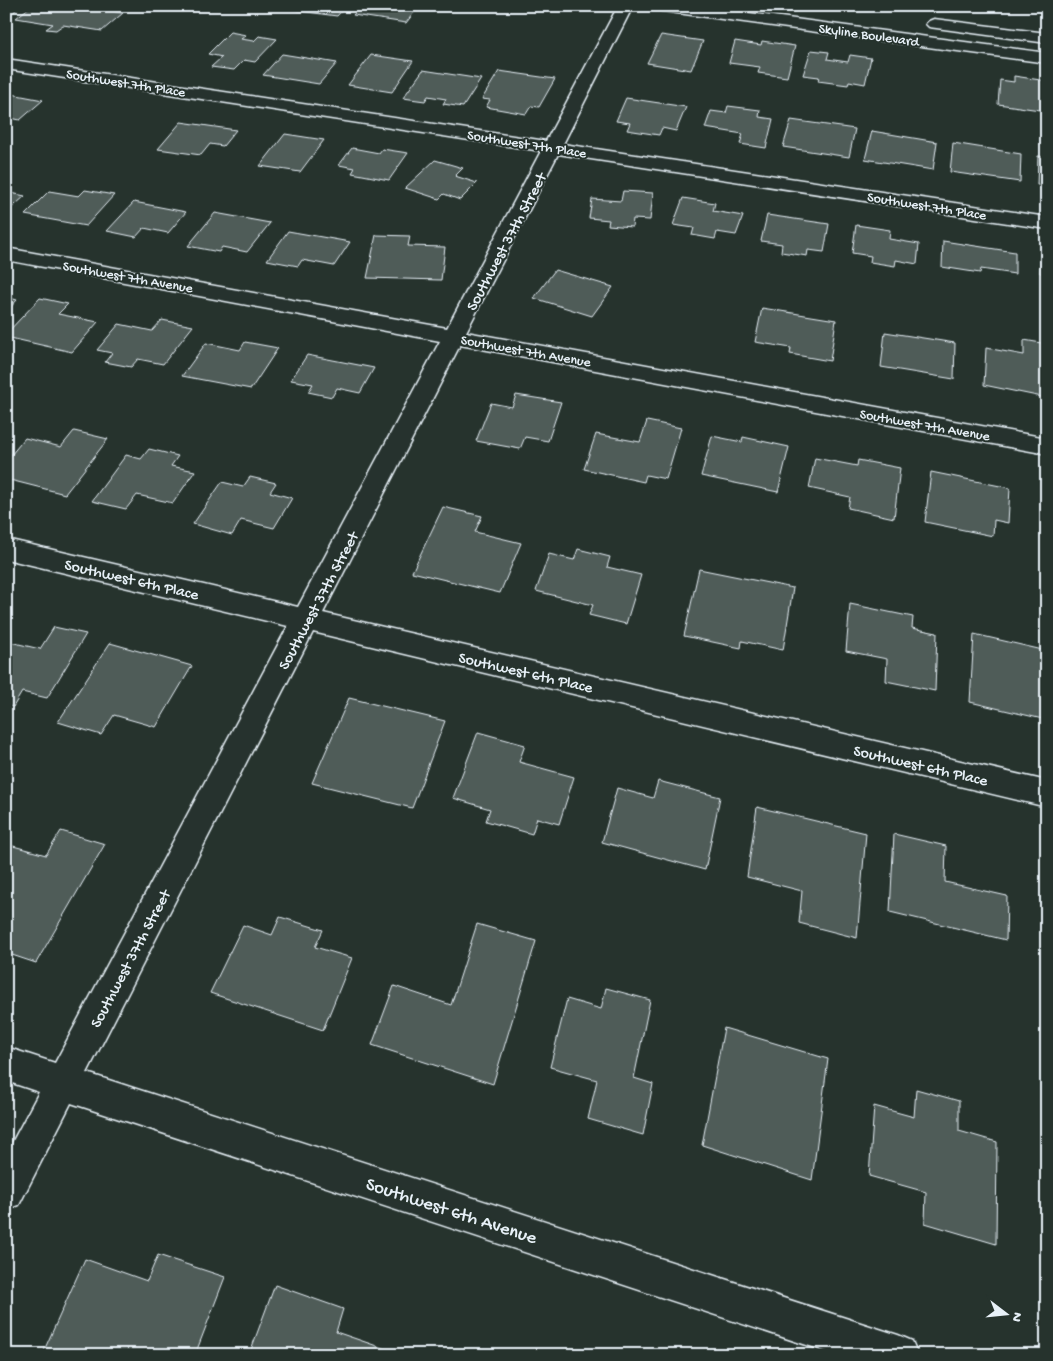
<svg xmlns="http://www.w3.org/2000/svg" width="1053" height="1361" viewBox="0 0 1053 1361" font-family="'Gochi Hand',sans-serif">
<rect width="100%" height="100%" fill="#26332d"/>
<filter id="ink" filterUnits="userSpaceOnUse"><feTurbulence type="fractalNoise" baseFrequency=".02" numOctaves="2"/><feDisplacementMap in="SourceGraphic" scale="10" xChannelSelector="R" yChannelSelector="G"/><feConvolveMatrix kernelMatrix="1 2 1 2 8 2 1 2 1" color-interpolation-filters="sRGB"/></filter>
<g filter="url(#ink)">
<g fill="#505c59" stroke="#e8f1f8">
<path d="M6,6H21L6,18Z"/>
<path d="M31,6H80L123,13L102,31L63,25L56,30L46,29L53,24L16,18Z"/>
<path d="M287,6H346L337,16L284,9Z"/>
<path d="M361,6H419L406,23L353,15Z"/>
<path d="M230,32L246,35L241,39L254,41L259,36L277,39L255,62L244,60L234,70L211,67L222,57L208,54Z"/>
<path d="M661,35L703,41L691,70L647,63Z"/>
<path d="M735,41L761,45L762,41L795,46L787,77L758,73L760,67L729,63Z"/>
<path d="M811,50L829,52L827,59L848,62L850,55L871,58L865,84L849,81L848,85L818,81L819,77L803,75Z"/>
<path d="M282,54L337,63L319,84L263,75Z"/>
<path d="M371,55L413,61L392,92L348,85Z"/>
<path d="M423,70L481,79L463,107L443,104L446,99L428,96L425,101L403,98Z"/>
<path d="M499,71L555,79L539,107L531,106L526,114L486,107L490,100L482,99Z"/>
<path d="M1014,76L1047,81V111L998,104L1000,80L1014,82Z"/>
<path d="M6,93L43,100L20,120L6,117Z"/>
<path d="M626,98L686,107L676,131L662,128L659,135L627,130L630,123L616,121Z"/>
<path d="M728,106L760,110L759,117L773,119L766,148L740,144L743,134L705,128L711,111L726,113Z"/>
<path d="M791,120L855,129L849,157L783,147Z"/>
<path d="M181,122L236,130L223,146L210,144L201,155L158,149Z"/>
<path d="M872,131L937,142L933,170L865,159Z"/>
<path d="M285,134L324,140L300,172L260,166Z"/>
<path d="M953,143L1021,154L1020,182L950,172Z"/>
<path d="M352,148L379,153L382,149L408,153L389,180L352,173L355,168L339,165Z"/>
<path d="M1038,156L1047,157V186L1037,185Z"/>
<path d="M435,160L463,168L455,176L477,183L460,200L444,194L439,199L405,188Z"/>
<path d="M85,190L114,195L86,226L25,215L49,191L79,196Z"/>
<path d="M623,191L653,193L650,220L633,219L632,227L608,225L609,220L589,218L592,199L621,201Z"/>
<path d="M6,192L25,196L6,213Z"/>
<path d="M683,198L715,203L713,211L743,216L736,235L717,232L715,239L692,235L694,228L673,225Z"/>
<path d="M134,202L186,212L168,233L144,228L136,237L107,231Z"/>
<path d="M215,213L270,223L247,252L222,247L219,252L188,246Z"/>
<path d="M767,215L829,224L824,252L808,250L807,256L781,252L782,244L761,241Z"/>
<path d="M856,225L890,230L889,239L919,244L917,264L896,260L895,266L870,262L871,256L852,253Z"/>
<path d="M288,231L350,242L334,266L302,260L298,266L267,260Z"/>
<path d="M376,235L410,236L408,246L445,247L441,280L367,278Z"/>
<path d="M943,241L1015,252V274L981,269L980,273L942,267Z"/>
<path d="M1041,255L1047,256V274L1040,273Z"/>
<path d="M555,270L613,287L592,316L534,298Z"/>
<path d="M6,297L17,300L6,312Z"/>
<path d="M40,298L68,304L58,314L98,322L72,352L6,337V334Z"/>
<path d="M762,308L836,320L830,361L790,354L791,348L755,342Z"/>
<path d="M162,320L193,326L163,364L138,359L131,367L105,362L112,353L97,350L119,324L152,331Z"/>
<path d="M885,332L955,343L954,379L881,367Z"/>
<path d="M1024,340L1047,344V398L984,385L986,348L1024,355Z"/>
<path d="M245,342L278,348L251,389L182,376L206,343L240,350Z"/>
<path d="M307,355L374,368L360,393L337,388L332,397L308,392L313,384L291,380Z"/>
<path d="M516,395L561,402L548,441L525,437L520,449L476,441L491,403L512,407Z"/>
<path d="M647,421L681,428L666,479L646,475L644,482L584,469L596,434L640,442Z"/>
<path d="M74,431L108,439L65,494L6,479V461L25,438L61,447Z"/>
<path d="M712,436L742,442L743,437L789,447L778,492L701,476Z"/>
<path d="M149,449L178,456L171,466L195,471L173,503L137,495L126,509L92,501L126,455L141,459Z"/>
<path d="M815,458L857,466L858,460L900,468L894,518L848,508L850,497L809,488Z"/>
<path d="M931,472L1010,488L1008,523L994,520L993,536L925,522Z"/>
<path d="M250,477L276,483L270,492L292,498L274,528L241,520L232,535L193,524L222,482L243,487Z"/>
<path d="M443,507L482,516L475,532L521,543L500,593L412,572Z"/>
<path d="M578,549L610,557L607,567L641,575L626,624L589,615L593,605L536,591L549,554L574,560Z"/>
<path d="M699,569L793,588L783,650L742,641L741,648L684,636Z"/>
<path d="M850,604L913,617L912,628L937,633L935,691L886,681L887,659L846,651Z"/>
<path d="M54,627L86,634L47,698L22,692L13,707L6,705V641L40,649Z"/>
<path d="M974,634L1047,651V720L970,702Z"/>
<path d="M110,643L192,666L156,727L114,715L101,735L58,722Z"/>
<path d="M349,698L445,721L412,808L312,783Z"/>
<path d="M478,732L525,745L519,762L574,777L559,824L537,818L532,834L486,821L490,809L453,798Z"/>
<path d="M658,781L720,797L705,870L602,842L617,788L653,798Z"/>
<path d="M757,807L866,833L857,938L799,923L802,891L747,877Z"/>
<path d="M61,831L105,844L36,963L6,953V844L46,855Z"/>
<path d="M894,834L946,846L945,882L1007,896L1006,940L890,912Z"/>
<path d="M280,917L323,930L315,947L352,958L323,1030L210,993L243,925L272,935Z"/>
<path d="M477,924L536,941L493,1084L372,1045L394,986L451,1005Z"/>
<path d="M606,988L650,1000L634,1078L653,1084L643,1135L588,1119L597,1080L550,1067L567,999L601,1009Z"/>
<path d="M724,1028L828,1059L812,1180L702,1145Z"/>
<path d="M916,1089L959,1101V1131L997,1142L996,1244L925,1223L926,1192L869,1176L874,1106L914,1117Z"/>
<path d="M1046,1149H1047V1256H1044Z"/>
<path d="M158,1255L225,1277L195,1355H42L85,1259L147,1281Z"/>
<path d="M275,1285L343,1309L336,1332L403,1355H249Z"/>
</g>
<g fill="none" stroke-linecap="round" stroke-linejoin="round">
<g stroke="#e8f1f8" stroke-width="3">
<g id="minor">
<path d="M618,6H633L563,144L1047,217V229L558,154L466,332L1047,438V454L460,345L323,613L1047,781V807L313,632L87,1073L898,1335L912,1341L918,1355H837L71,1103L19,1205L6,1210V1154L39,1092L6,1081V1047L55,1063L288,626L6,559V539L298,607L440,341L6,260V248L447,328L541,151L6,69V59L546,141Z"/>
<path d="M655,6H698L1047,53V63L662,11L657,9Z"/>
<path d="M934,19L1047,33V43L929,27L926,24L929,21Z"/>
</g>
</g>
<use href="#minor" fill="#26332d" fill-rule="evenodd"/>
</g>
</g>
<g text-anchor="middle" stroke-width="4" stroke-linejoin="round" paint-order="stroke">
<g font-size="14" fill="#e8f1f8" stroke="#26332d">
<text transform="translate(869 34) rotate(8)" y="5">Skyline Boulevard</text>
<text transform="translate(126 82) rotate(9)" y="5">Southwest 7th Place</text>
<text transform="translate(527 143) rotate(9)" y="5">Southwest 7th Place</text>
<text transform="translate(927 205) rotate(9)" y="5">Southwest 7th Place</text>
<text transform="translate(128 276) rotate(10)" y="5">Southwest 7th Avenue</text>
<text transform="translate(526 350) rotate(10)" y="5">Southwest 7th Avenue</text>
<text transform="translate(925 424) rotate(10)" y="5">Southwest 7th Avenue</text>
</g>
<g font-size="16" fill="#e8f1f8" stroke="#26332d">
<text transform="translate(505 241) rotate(-62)" y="6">Southwest 37th Street</text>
<text transform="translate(132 578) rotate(13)" y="6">Southwest 6th Place</text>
<text transform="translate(317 600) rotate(-62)" y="6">Southwest 37th Street</text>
<text transform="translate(526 671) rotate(13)" y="6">Southwest 6th Place</text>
<text transform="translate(921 764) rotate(13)" y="6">Southwest 6th Place</text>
<text transform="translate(129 958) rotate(-62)" y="6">Southwest 37th Street</text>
</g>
<g font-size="19" fill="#e8f1f8" stroke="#26332d">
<text transform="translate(452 1209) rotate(18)" y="7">Southwest 6th Avenue</text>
</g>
</g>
<rect width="1053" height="1361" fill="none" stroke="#26332d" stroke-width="25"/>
<rect x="12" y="12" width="1028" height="1336" fill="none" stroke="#e8f1f8" stroke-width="2" filter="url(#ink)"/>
<g transform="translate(1006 1314) rotate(106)" stroke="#26332d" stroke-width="4" paint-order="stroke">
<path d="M0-4L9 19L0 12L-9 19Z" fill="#e8f1f8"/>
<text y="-8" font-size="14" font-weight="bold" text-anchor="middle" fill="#e8f1f8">N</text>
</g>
</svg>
